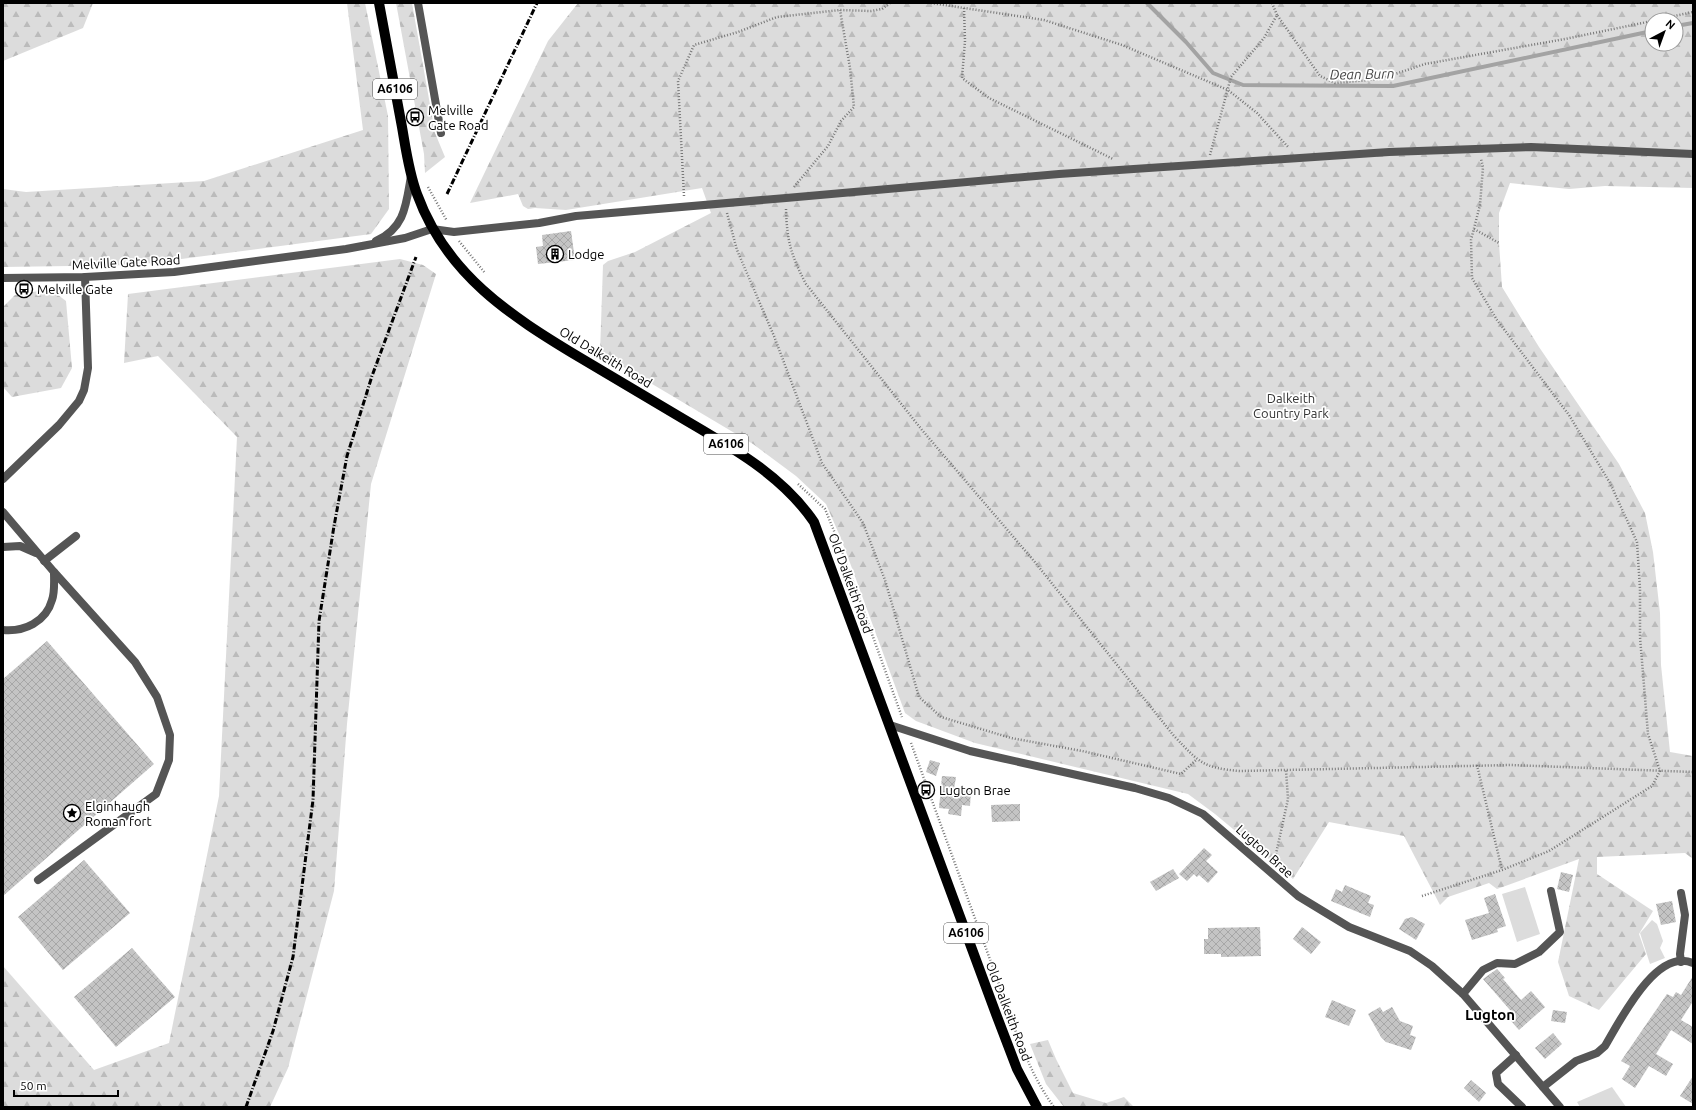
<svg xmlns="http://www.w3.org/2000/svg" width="1696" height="1110" viewBox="0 0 1696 1110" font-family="Ubuntu,sans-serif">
<defs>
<pattern id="forest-firs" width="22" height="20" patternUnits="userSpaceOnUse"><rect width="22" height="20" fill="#dcdcdc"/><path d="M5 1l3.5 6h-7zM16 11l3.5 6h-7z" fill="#bbb"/></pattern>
<pattern id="building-cross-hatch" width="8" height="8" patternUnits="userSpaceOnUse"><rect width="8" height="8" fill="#c4c4c4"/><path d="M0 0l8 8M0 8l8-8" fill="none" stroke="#a7a7a7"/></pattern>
</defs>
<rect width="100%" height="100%" fill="#fff"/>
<g fill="#dcdcdc">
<path d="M1525,887L1540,934L1517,942L1502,894Z"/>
<path d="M1652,920L1657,924L1663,941L1660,948L1665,958L1650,964L1640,933Z"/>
<path d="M1612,1087L1626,1107H1580L1577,1102Z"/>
</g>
<g fill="url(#forest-firs)" fill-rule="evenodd">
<path d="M3,3H93L83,28L3,61Z"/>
<path d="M347,3H365L388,116L389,209L371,234L136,265L3,267V189L26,192L204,181L363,130Z"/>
<path d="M396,3H412L435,133L445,157L425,173L424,154Z"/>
<path d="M578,3H1693V188L1605,186L1569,189L1510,183L1499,213V243L1502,287L1539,347L1619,464L1645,513L1653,552L1660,613L1661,665L1670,752L1693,756V859L1685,853L1597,857V874L1653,911L1639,934L1646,954L1599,1010L1569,996L1558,962L1579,859L1497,889L1489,883L1448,897L1440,905L1404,836L1329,822L1293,879L1215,814L1188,794L975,743L916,721L905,713L842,541L826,504L796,476L753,444L600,353L603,265L608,261L635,252L711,213L702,188L566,210L535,208L528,209L523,206L518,194L470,203L548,41ZM1652,20H1676V44H1652Z"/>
<path d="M400,259L423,265L436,274L371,484L347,724L334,891L288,1068L270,1107H3V966L94,1070L169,1043L219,796L237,437L158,356L124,363L128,294Z"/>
<path d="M50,289L66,301L72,368L61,388L12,397L3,387V307L15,295Z"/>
<path d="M1048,1040L1056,1059L1073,1093L1106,1103L1124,1097L1134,1107H1064L1046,1084L1030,1044Z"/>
</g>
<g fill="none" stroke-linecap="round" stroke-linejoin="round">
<g stroke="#a3a3a3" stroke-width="4">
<path d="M1147,3L1186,42L1213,73L1243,85L1393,86L1652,31"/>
<path d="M1676,26L1693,23"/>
</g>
</g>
<g fill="url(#building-cross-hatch)">
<path d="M571,231L575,260L538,264L536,247L543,246L542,235Z"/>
<path d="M47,641L154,764L3,896V679Z"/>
<path d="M930,760L940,763L936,776L926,772Z"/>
<path d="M942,776L956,777L954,789L971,791L970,806L962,805L961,816L948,814L949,809L939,808Z"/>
<path d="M1020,804V821L992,822L991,805Z"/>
<path d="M1204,848L1212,855L1206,861L1218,872L1208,883L1199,875L1197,877L1194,874L1187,881L1179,874Z"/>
<path d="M84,860L130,913L63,970L18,917Z"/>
<path d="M1173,869L1179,878L1156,891L1150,882Z"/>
<path d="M1561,872L1573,875L1569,892L1557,889Z"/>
<path d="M1345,885L1371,896L1368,903L1374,905L1370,917L1331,901L1336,889L1342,892Z"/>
<path d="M1495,894L1506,926L1497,929L1498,932L1472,940L1465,920L1489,913L1484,898Z"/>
<path d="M1672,901L1676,922L1661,925L1656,904Z"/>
<path d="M1412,917L1425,924L1416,940L1399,929L1405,919Z"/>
<path d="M1260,927L1261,956L1221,957V954H1204V939H1208V928Z"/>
<path d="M1302,927L1321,942L1311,954L1293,939Z"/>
<path d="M132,948L175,997L116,1047L74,997Z"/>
<path d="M1497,969L1505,978L1503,979L1521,1000L1531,991L1545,1007L1519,1030L1511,1021L1516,1017L1483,979Z"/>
<path d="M1693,976V1001L1681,1020L1693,1027V1044L1671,1030L1656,1054L1673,1064L1666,1076L1649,1066L1635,1088L1622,1079L1630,1066L1621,1061L1667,994L1673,997L1676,992L1681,995Z"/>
<path d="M1332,1000L1356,1010L1349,1026L1325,1017Z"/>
<path d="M1380,1007L1383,1012L1392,1007L1400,1021L1413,1026L1410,1035L1416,1037L1411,1050L1386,1042L1381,1037L1368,1014Z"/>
<path d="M1553,1010L1567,1012L1565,1023L1551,1021Z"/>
<path d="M1553,1033L1562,1044L1545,1059L1535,1048Z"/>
<path d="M1693,1076V1104L1680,1096Z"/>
<path d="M1471,1080L1486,1093L1479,1102L1464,1088Z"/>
</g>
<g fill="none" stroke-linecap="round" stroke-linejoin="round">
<g stroke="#777" stroke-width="2.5" stroke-dasharray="1 2" stroke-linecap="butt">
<path d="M931,3L1044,20L1122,45L1228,90L1257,113L1289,148"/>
<path d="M1272,3L1277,15"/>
<path d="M964,8L965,41L962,78L989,98L1113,159"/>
<path d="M1656,20L1693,12"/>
<path d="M1210,155L1231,77L1264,38L1277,15L1320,76L1335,83L1380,79L1425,64L1565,39L1652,21"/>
<path d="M428,187L447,221"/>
<path d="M794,187L828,146L841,121L854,107L850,68L840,10"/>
<path d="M684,196L678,81L694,45L738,32L777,17L840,10L871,11L882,9L890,3"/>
<path d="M786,209C787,242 791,255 806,284L922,430L1034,561L1174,736C1199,762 1202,768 1240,771L1511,765L1693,772"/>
<path d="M727,213L737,250L774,336L822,463L863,523L885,580L919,697L941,717L1011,738L1082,751L1181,774L1197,759"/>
<path d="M1474,229L1499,243"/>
<path d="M459,241L485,273"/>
<path d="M798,484L825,509L839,543L902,717"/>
<path d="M911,743C938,817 965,891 992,965C1010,1013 1024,1066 1054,1107"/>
<path d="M1477,765L1502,870"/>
<path d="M1274,863L1288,799L1286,770"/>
<path d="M1422,896L1502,870L1549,851L1652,786L1660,771L1648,734L1640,637V589L1637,542L1610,483L1569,415L1497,320L1472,278L1471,240L1480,205L1483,167L1481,159"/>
</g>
<g stroke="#555" stroke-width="8">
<path d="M418,3L441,133"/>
<path d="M432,229L454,232L539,223L576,216L786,198L1059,174L1389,152L1531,147L1693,154"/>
<path d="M3,479L59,425L79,401L84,390L88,368L85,277"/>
<path d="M3,512L54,572C54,581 55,592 52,600C46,622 24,632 3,630"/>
<path d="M3,547L20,546L36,553"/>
<path d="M44,561L76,536"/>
<path d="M38,880L156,794L169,760L170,735L157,697L135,662L54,572"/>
<path d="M1681,962L1680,954L1685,915L1681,893"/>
<path d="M1463,994L1483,970L1497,963L1515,964L1539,952L1560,932L1551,891"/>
<path d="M1516,1055L1496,1073L1498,1084L1522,1107"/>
</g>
<g stroke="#555" stroke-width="8">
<path d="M890,725L970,751L1135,788L1169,798L1203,814L1298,896L1349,927L1410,951L1432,966L1463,994L1560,1107"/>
<path d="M1543,1087L1576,1061L1597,1053L1605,1046C1620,1021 1656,947 1693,963"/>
</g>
<g stroke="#555" stroke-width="8">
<path d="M376,241C405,228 406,205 411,176"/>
<path d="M3,278L85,277L174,272L346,249L405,238L432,229"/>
</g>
<path stroke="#000" stroke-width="10" d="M379,3C387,44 394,86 402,127C406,150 409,173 417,194C446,274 509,315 579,357C611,376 643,395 675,414C725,444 780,472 814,522L996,1014L1017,1069L1037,1107"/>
<g stroke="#000" stroke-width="3" stroke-dasharray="6 2 1 2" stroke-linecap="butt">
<path d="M447,194L537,3"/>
<path d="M246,1107L273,1031L293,957L313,800L319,621L334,526L347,456L372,376L416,257"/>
</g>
</g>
<defs>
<g id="bus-ring" transform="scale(0.9)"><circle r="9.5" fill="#fff" stroke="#000" stroke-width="1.5"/><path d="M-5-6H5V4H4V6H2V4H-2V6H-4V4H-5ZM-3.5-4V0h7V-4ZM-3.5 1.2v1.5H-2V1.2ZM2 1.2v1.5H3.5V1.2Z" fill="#000"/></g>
<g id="building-ring" transform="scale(0.9)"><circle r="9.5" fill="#fff" stroke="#000" stroke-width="1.5"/><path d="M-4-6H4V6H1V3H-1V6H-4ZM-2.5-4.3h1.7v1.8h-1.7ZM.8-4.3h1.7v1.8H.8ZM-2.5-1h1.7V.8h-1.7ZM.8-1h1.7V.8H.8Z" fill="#000"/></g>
<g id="sight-ring" transform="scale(0.9)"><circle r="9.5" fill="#fff" stroke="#000" stroke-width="1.5"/><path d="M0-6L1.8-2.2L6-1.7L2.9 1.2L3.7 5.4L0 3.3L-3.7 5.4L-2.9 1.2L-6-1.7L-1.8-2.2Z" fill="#000"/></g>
</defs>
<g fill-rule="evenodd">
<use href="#bus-ring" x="415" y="117"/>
<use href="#building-ring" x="555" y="254"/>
<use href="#bus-ring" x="24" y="289"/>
<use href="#bus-ring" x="926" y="790"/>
<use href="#sight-ring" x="72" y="813"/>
</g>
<g text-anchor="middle" stroke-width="3.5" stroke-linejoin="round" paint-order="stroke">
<g fill="#fff" stroke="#4c4c4c" stroke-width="1">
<rect x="373" y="79" width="44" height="20" rx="3"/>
<rect x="704" y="434" width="44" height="20" rx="3"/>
<rect x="944" y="923" width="44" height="20" rx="3"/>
</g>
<g font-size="12" font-weight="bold" fill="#000">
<text x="395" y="93">A6106</text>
<text x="726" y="448">A6106</text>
<text x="966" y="937">A6106</text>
</g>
<g font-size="13" fill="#000" stroke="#fff" text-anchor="start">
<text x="428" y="115">Melville<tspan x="428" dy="15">Gate Road</tspan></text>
<text x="568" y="259">Lodge</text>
<text x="37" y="294">Melville Gate</text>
<text x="939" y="795">Lugton Brae</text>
<text x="85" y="811">Elginhaugh<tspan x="85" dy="15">Roman fort</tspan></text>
</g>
<g font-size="13" fill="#000" stroke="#fff">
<text transform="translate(126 262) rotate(-3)" y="5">Melville Gate Road</text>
<text transform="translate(606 357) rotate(31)" y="5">Old Dalkeith Road</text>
<text transform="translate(851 583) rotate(70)" y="5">Old Dalkeith Road</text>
<text transform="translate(1265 851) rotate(42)" y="5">Lugton Brae</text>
<text transform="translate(1009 1011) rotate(69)" y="5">Old Dalkeith Road</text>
</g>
<g font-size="13" fill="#333" stroke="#fff">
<text x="1291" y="403">Dalkeith<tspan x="1291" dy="15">Country Park</tspan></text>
</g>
<g font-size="14" font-style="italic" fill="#444" stroke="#fff">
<text transform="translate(1362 74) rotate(-1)" y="5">Dean Burn</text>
</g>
<g font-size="15" font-weight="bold" fill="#000" stroke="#fff">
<text x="1490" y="1020">Lugton</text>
</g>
</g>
<rect width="1696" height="1110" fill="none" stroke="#000000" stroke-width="8"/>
<g transform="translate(1664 32) rotate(41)"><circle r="19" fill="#ffffff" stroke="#999999"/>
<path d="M0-3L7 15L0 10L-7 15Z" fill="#000000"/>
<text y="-6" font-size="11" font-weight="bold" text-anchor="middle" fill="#000000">N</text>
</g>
<path d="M14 1090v6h104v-6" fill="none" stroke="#000000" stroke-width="2"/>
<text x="20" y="1090" font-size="12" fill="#000000" stroke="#ffffff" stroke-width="3" paint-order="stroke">50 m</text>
</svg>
